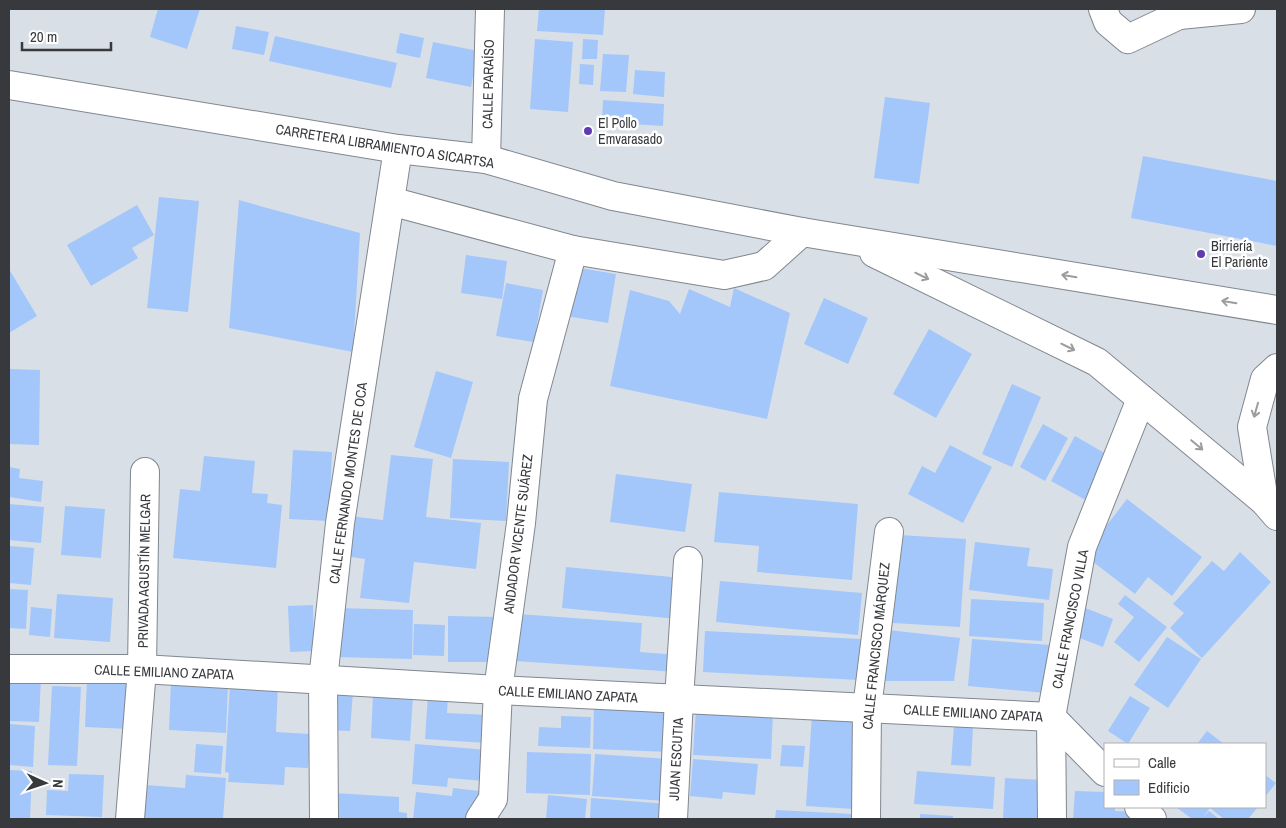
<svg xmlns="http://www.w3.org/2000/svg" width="1286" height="828" viewBox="0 0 1286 828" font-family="'Archivo Narrow',sans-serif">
<rect width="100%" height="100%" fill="#d9dfe7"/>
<g fill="#a3c7fa">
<path d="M158,9H200L187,49L150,37Z"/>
<path d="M539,9H605L603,35L537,31Z"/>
<path d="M236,26L269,32L264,55L232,49Z"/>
<path d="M400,33L424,38L420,58L396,53Z"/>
<path d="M275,36L397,63L391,88L269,61Z"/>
<path d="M535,39L573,42L568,112L530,109Z"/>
<path d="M583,39L598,40L597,59H582Z"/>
<path d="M433,42L478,51L471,87L426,78Z"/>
<path d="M603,54L629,55L626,92L600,91Z"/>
<path d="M580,64L594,65L593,85L579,84Z"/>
<path d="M635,70L665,72L664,97L633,94Z"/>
<path d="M885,97L930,103L919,184L874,178Z"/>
<path d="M603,100L664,104L663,126L602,122Z"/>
<path d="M1143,156L1277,181V246L1131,218Z"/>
<path d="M159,197L199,201L188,312L147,308Z"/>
<path d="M239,200L267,208L360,233L353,352L229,328Z"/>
<path d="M137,205L154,235L132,248L138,258L91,286L67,245Z"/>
<path d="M466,255L507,261L502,299L461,293Z"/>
<path d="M574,267L616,274L608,323L566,316Z"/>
<path d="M9,269L37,316L9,333Z"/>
<path d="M506,283L543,290L534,342L496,336Z"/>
<path d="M734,288L790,313L767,419L610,386L630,290L669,301L680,314L689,289L730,307Z"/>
<path d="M824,298L868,318L848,364L804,344Z"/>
<path d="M929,329L972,354L936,418L893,394Z"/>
<path d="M9,369L40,370L39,445L9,444Z"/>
<path d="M436,371L473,382L451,458L414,447Z"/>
<path d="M1012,384L1041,397L1012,467L982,454Z"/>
<path d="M1043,424L1068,438L1045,481L1020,467Z"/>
<path d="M1075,436L1115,459L1091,503L1051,481Z"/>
<path d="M950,445L992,467L963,523L908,494L922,466L935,473Z"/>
<path d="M293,450L332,452L329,521L289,519Z"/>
<path d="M391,455L433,459L426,517L481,523L476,569L414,562L409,603L360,598L365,559L344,556L349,516L383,520Z"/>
<path d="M204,456L255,461L252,493L268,494L267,503L282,505L276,568L173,558L180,489L200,491Z"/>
<path d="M453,459L509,462L506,521L450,518Z"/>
<path d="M9,467L20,469L19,478L43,481L41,502L9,497Z"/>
<path d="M616,474L692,484L685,532L610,522Z"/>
<path d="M719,492L858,504L852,580L757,572L759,546L714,542Z"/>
<path d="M1127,499L1202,557L1172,596L1148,577L1135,594L1084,555Z"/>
<path d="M9,504L44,507L41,543L9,540Z"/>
<path d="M65,506L105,509L101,558L61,555Z"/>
<path d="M899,535L966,539L960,627L893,623Z"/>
<path d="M975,542L1030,548L1027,566L1053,569L1049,600L969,590Z"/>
<path d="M9,546L34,548L31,585L9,583Z"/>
<path d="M1240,552L1271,582L1202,658L1170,628L1184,613L1173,604L1212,561L1224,571Z"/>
<path d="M566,567L682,578L677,619L562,608Z"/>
<path d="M720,581L862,593L858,635L716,622Z"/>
<path d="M9,589L28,590L26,629L9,628Z"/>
<path d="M57,594L113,598L110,642L54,638Z"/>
<path d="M1125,595L1167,627L1139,662L1114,642L1134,617L1118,604Z"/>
<path d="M971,599L1044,603L1042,641L969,636Z"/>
<path d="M313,605L314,651L290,652L288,606Z"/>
<path d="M31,607L52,609L50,637L29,635Z"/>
<path d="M1083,607L1113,619L1103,647L1072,635Z"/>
<path d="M337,608L413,610L412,659L336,657Z"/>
<path d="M518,614L642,623L640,652L678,655L677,672L515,661Z"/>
<path d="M448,616L500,617L499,662H448Z"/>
<path d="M414,624L445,625L444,656L413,655Z"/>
<path d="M888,630L960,638L954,681H882Z"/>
<path d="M705,631L861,639L859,680L703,672Z"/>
<path d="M1167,637L1201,659L1168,708L1134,685Z"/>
<path d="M972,639L1050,645L1046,693L968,686Z"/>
<path d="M9,676L41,677L39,722L9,721Z"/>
<path d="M87,680L131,682L129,729L85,727Z"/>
<path d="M171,682L228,685L226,733L169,730Z"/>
<path d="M230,683L278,685L276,732L310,734L308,768L285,767L284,785L228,782L229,773L225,772Z"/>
<path d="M52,686L81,687L77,766L48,765Z"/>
<path d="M330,691L353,692L350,731L327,730Z"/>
<path d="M373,695L413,697L410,741L371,738Z"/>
<path d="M428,695L448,696L447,713L488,715L486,743L425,739Z"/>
<path d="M1130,696L1150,708L1128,744L1108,731Z"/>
<path d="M594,703L671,710L670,752L593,749Z"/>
<path d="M696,708L773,712L771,759L693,755Z"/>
<path d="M812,714L859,718L854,809L806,806Z"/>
<path d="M561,716L591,717L590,748L538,746L539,727L561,728Z"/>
<path d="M9,724L35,726L33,767L9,765Z"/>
<path d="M954,725L973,726L971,766L951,765Z"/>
<path d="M1207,731L1224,744H1197Z"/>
<path d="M196,744L223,746L221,774L194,772Z"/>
<path d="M415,744L488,750L485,781L448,778L447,787L412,784Z"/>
<path d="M782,745L805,746L803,767L780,766Z"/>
<path d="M527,752L591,754L590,795L526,793Z"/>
<path d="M595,754L669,759L666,801L592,796Z"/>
<path d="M693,759L758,764L755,795L723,792L722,799L690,796Z"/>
<path d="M9,770L32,771L30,819H9Z"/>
<path d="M917,771L995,777L993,809L914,804Z"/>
<path d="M69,774L104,775L102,817L46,815L47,790L68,791Z"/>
<path d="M186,775L226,778L223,819H166L144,818L146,785L185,788Z"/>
<path d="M1265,775L1276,783L1265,797Z"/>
<path d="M1005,778L1043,780L1042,819H1003Z"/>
<path d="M453,788L488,792L469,819H413L416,792L452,796Z"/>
<path d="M1075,791L1105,792V807H1115V811L1136,812L1135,819H1073Z"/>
<path d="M334,793L399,797V812L407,813V819H333Z"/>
<path d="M548,795L587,799L585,819H546Z"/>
<path d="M591,798L668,804L667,819H590Z"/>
<path d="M1176,807H1258L1248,819H1224L1210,808L1203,817L1209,811L1219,819H1192Z"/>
<path d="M776,810L853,814V819H775Z"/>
<path d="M920,814L953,816V819H920Z"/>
</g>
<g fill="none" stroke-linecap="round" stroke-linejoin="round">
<g stroke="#81878e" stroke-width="30">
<g id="minor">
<path d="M1103,9L1108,22L1128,39L1179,15L1184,9"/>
<path d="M1179,15L1241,9"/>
<path d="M486,159L490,9"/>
<path d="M390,201L573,250L724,275L764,266L802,232"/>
<path d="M9,669H142L498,690L1051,717L1105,772"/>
<path d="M1139,807L1152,819"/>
<path d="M130,819L142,669L145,472"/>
<path d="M324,819L323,680L340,523L398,149"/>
<path d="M480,819L493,799L498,690L521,523L533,399L573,250"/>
<path d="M673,819L679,699L688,561"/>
<path d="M866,819L867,708L889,532"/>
<path d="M1052,819L1051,717L1082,547L1141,399"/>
</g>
</g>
<g stroke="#81878e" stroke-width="30">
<g id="major">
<path d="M9,85L398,149L486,159L613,196L802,232L1277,310"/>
<path d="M874,253L1097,362L1264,501L1277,516"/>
<path d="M1264,501L1252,427L1265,379L1277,368"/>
</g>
</g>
<use href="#minor" stroke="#fff" stroke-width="28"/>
<use href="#major" stroke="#fff" stroke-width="28"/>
</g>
<defs><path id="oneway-shaft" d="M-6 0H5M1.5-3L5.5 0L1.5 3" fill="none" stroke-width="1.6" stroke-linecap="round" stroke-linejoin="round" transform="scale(1.25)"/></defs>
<g stroke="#9b9c9e">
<use href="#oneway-shaft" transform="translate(922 276) rotate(26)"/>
<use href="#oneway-shaft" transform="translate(1069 276) rotate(-171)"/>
<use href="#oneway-shaft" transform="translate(1229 302) rotate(-171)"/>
<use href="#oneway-shaft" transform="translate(1068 347) rotate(26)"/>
<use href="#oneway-shaft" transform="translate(1256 410) rotate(106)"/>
<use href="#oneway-shaft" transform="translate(1197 445) rotate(40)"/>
</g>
<g fill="#613ab2" stroke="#fff" stroke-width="2">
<circle cx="588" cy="131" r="5"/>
<circle cx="1201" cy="254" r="5"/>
</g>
<g text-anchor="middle" stroke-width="5" stroke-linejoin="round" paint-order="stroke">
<g font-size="14" fill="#37393d" stroke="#fff">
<text transform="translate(488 84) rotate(-89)" y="5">CALLE PARAÍSO</text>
<text transform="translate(385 146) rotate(9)" y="5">CARRETERA LIBRAMIENTO A SICARTSA</text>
<text transform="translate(348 483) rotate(-82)" y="5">CALLE FERNANDO MONTES DE OCA</text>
<text transform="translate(518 534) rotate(-83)" y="5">ANDADOR VICENTE SUÁREZ</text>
<text transform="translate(144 571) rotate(-89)" y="5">PRIVADA AGUSTÍN MELGAR</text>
<text transform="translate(1070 619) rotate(-79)" y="5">CALLE FRANCISCO VILLA</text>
<text transform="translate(876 646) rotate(-84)" y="5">CALLE FRANCISCO MÁRQUEZ</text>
<text transform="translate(164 672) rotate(2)" y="5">CALLE EMILIANO ZAPATA</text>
<text transform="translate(568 694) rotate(3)" y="5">CALLE EMILIANO ZAPATA</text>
<text transform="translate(973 713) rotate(3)" y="5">CALLE EMILIANO ZAPATA</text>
<text transform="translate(676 759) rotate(-87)" y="5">JUAN ESCUTIA</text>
</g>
<g font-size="14" fill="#37393d" stroke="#fff" text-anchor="start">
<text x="598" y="128">El Pollo<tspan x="598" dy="16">Emvarasado</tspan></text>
<text x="1211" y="251">Birriería<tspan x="1211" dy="16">El Pariente</tspan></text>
</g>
</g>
<rect width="1286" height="828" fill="none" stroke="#37393d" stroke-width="20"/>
<rect x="1104" y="743" width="162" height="65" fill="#ffffff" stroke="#afb0b1"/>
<rect x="1114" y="759" width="25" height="8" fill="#ffffff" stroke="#afb0b1"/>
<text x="1148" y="768" font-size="15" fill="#37393d">Calle</text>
<rect x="1114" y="780" width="25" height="15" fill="#a3c7fa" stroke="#afb0b1"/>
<text x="1148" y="793" font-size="15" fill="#37393d">Edificio</text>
<g transform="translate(45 783) rotate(93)" stroke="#ffffff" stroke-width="4" paint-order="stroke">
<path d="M0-4L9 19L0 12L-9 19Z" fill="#37393d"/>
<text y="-8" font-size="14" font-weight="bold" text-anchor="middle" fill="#37393d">N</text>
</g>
<path d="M22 42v8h89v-8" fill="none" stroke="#37393d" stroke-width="2.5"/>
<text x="30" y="42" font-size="15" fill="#37393d" stroke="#ffffff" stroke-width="4" paint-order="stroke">20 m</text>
</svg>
